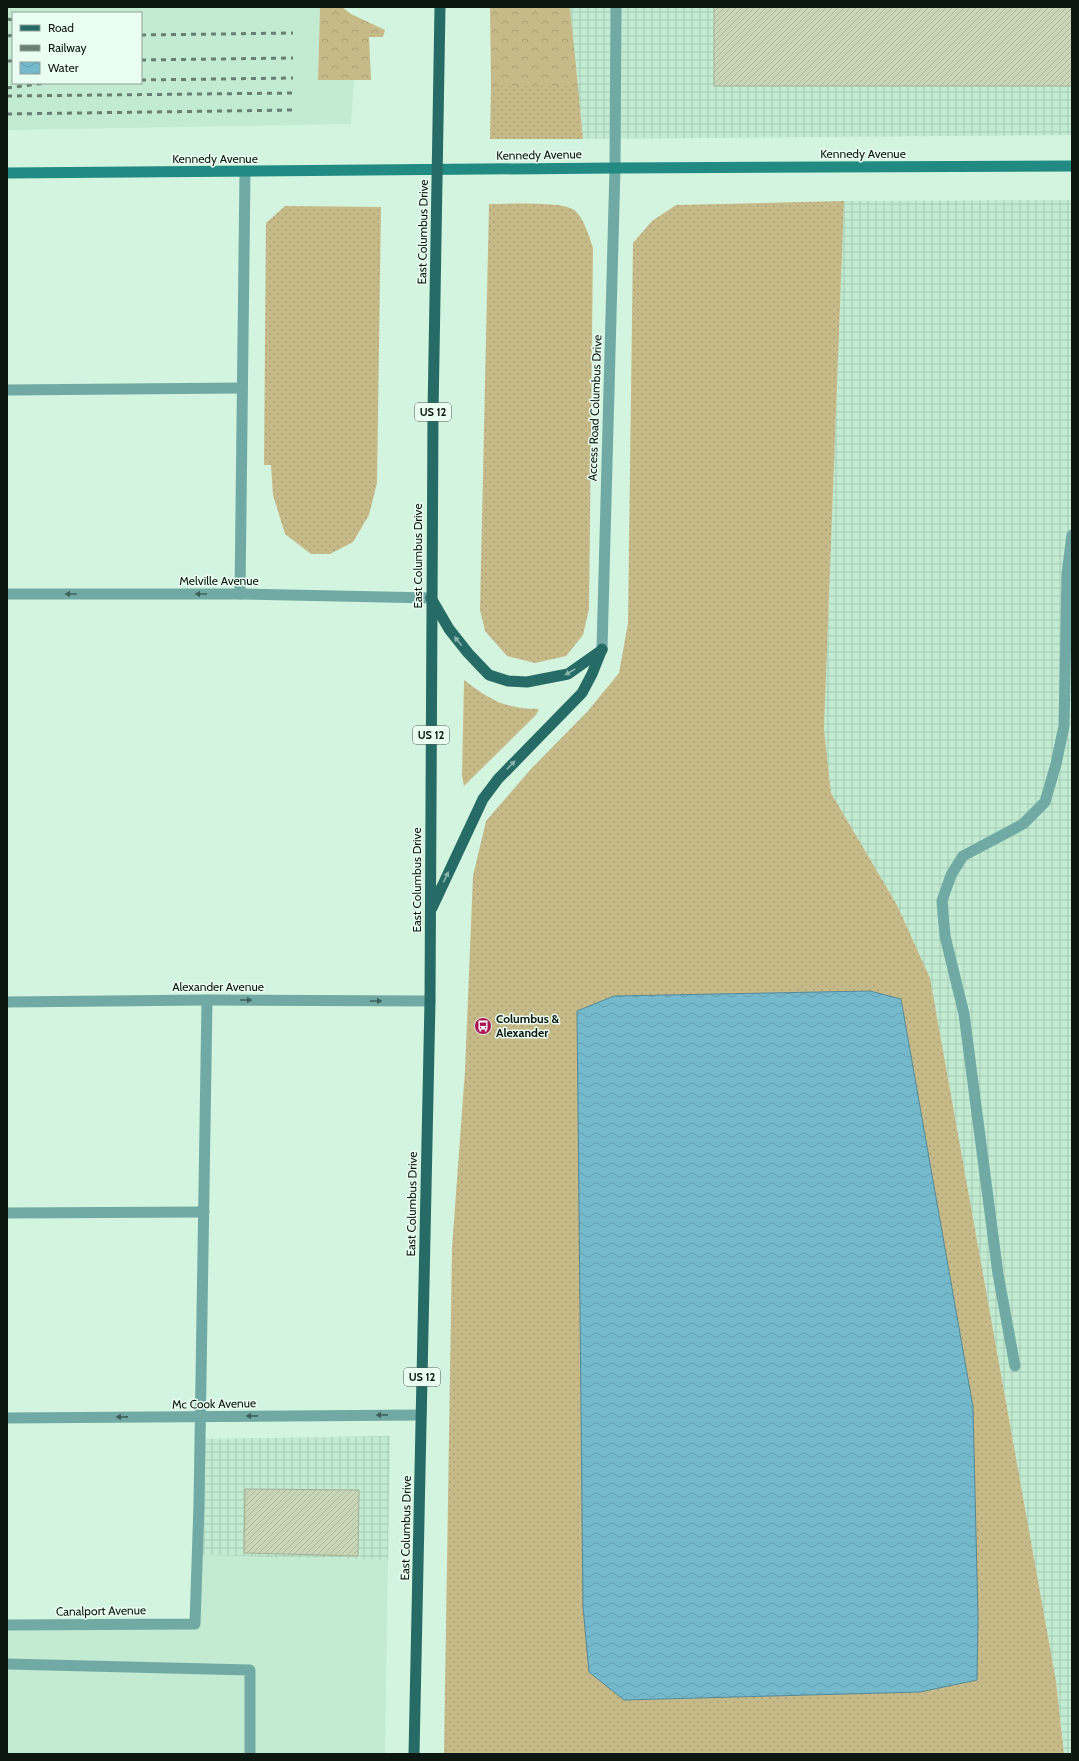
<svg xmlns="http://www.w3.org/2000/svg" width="1079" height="1761" viewBox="0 0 1079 1761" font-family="Cabin,sans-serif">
<defs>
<pattern id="industrial-grid" width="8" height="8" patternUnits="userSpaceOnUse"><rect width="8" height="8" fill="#c2ebd2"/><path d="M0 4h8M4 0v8" fill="none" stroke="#a5c9b3"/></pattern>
<pattern id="grass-dots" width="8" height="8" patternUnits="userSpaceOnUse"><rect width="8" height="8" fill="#c7ba89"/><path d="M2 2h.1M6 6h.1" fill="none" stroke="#aa9f75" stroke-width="1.8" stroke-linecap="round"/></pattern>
<pattern id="forest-crowns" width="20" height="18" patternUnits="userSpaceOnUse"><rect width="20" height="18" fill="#c7ba89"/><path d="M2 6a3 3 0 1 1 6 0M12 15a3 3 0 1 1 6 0" fill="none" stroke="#aa9f75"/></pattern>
<pattern id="water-waves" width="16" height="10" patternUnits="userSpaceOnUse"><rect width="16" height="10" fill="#75b9cd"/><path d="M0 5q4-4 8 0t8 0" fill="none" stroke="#649eaf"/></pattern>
<pattern id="building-hatch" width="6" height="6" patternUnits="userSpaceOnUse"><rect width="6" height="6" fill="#c9d7b8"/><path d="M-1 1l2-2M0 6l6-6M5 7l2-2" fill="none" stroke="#abb89d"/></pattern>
</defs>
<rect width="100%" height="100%" fill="#d3f4df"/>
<g fill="#c2ebd2" fill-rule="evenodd">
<path d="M7,7H320L318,80H354L351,124L7,130ZM13,13H141V83H13Z"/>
<path d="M198,1555L388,1560L385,1754H7V1625L195,1623Z"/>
</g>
<g fill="url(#industrial-grid)">
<path d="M570,7H1072V135L583,139Z"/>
<path d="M1072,200V1754H1064L1056,1681L930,978L897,905L831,793L824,729L844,201Z"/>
<path d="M390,1436L388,1560L198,1555L200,1439Z"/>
</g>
<g fill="url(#grass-dots)" fill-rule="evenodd">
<path d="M491,86H578L583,139H490Z"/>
<path d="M844,201L824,729L831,793L897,905L930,978L1056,1681L1064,1754H444L452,1248L465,1071L473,876L486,821L530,770L587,712L619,673L628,623L633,243L652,221L676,205ZM870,991L901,999L973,1407L977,1680L920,1692L624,1700L589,1672L577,1011L614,996Z"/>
<path d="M489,204C507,204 562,201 574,210C583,216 590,238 593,248L589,609L583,635L566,656L535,663L507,656L485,631L480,610Z"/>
<path d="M285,206L381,207L377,483L369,515L353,542L330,554H311L285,534L273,495L271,465H264L266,223Z"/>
<path d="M464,680C490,700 505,709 539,709L536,715L464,786L462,776Z"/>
</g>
<g fill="url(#forest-crowns)">
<path d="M320,7H342L351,14L385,30L383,37H369L371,80H318Z"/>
<path d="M490,7H570L578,86H491Z"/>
</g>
<path fill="url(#water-waves)" stroke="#558894" d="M870,991L901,999L973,1407L978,1618L977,1680L920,1692L624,1700L589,1672L583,1607L577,1011L614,996Z"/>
<g fill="url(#building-hatch)" stroke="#a2af91">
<rect x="714" y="7" width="358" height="79"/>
<path d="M245,1489L359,1490L358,1556L244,1553Z"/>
</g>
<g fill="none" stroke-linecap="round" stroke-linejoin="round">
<g stroke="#71aaa5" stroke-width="11">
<path d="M615,168L616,7"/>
<path d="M7,390L242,388"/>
<path d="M7,1213L204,1212"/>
<path d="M1015,1366L998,1274L964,1014L945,936L942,901L951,875L963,856L1023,824L1045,802L1056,764L1064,726L1067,574L1072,535"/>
<path d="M7,1625L195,1624L199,1504L207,1000"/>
<path d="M7,1664L250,1670V1754"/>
</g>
<g stroke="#71aaa5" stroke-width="11">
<path d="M7,594H240L431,598"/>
<path d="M240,594L245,171"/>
<path d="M602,649L615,168"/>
<path d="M7,1002L207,1000L430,1001"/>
<path d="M7,1418L421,1415"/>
</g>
<path stroke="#208a83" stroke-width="11" d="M7,173L615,168L1072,166"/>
<g stroke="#266b66" stroke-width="11">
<path d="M431,598L449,629L468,653L489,675L508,681L527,682L568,674L602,650"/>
<path d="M432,908L483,799L498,779L582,693L592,674L602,649"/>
<path d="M414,1754L430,1001L433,413L440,7"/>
</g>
<g stroke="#697f71" stroke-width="3" stroke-dasharray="5 5" stroke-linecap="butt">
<path d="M7,19L13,20"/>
<path d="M141,35L293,33"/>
<path d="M7,36L13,35"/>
<path d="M141,60L293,58"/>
<path d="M7,61H13"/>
<path d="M141,80L293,78"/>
<path d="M7,88L45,83"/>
<path d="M7,96L294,93"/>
<path d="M7,114L294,110"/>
</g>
</g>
<defs><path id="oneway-solid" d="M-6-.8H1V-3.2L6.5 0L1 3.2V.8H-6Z"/></defs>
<g fill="#3e605a">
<use href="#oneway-solid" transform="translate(71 594) rotate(180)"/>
<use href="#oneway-solid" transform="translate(201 594) rotate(180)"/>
<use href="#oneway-solid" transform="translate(246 1000)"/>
<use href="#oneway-solid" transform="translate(376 1001)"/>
<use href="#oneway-solid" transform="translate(382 1415) rotate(179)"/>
<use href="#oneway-solid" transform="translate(252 1416) rotate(179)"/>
<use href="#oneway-solid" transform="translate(122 1417) rotate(179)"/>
</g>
<g fill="#88b4ac">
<use href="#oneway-solid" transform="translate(458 641) rotate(-129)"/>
<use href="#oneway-solid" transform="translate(570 672) rotate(150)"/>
<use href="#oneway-solid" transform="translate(511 765) rotate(-46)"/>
<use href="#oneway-solid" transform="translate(446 877) rotate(-65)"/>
</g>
<defs>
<g id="bus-disc" transform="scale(0.9)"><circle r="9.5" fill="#a81754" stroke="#eafdf1"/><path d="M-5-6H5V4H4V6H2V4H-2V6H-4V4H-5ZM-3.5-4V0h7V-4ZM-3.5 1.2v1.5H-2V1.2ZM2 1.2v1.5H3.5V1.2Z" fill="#fff"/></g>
</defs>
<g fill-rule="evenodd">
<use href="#bus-disc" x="483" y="1026"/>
</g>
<g text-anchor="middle" stroke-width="3" stroke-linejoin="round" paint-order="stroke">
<g fill="#eafdf1" stroke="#4e5c54" stroke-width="1">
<rect x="415" y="403" width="36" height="18" rx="3"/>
<rect x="413" y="726" width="36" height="18" rx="3"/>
<rect x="404" y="1368" width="36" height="18" rx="3"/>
</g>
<g font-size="11" font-weight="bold" fill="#0b1710">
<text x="433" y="416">US 12</text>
<text x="431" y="739">US 12</text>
<text x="422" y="1381">US 12</text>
</g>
<g font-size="12" fill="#0b1710" stroke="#eafdf1">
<text x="863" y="158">Kennedy Avenue</text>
<text transform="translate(539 155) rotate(-1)" y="4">Kennedy Avenue</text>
<text x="215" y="163">Kennedy Avenue</text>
<text transform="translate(423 232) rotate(-89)" y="4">East Columbus Drive</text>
<text transform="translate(595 408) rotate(-88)" y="4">Access Road Columbus Drive</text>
<text transform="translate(418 556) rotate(-90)" y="4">East Columbus Drive</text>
<text x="219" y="585">Melville Avenue</text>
<text transform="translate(417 880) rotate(-90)" y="4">East Columbus Drive</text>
<text x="218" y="991">Alexander Avenue</text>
<text transform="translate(412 1204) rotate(-89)" y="4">East Columbus Drive</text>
<text transform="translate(214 1404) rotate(-1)" y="4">Mc Cook Avenue</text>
<text transform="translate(406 1528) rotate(-89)" y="4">East Columbus Drive</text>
<text transform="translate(101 1611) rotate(-1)" y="4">Canalport Avenue</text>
</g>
<g font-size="12" font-weight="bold" fill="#0b1710" stroke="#eafdf1" text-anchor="start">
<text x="496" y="1023">Columbus &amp;<tspan x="496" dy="14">Alexander</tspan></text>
</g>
</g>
<rect width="1079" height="1761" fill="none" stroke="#0b1710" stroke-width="16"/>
<rect x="12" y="12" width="130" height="72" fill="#eafdf1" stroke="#91a197"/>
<rect x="20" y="25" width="20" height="6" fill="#266b66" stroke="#91a197"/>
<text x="48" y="32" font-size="12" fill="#0b1710">Road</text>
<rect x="20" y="45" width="20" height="6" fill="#697f71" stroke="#91a197"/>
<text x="48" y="52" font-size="12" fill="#0b1710">Railway</text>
<rect x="20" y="62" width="20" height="12" fill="url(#water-waves)" stroke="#91a197"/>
<text x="48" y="72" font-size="12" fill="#0b1710">Water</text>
</svg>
